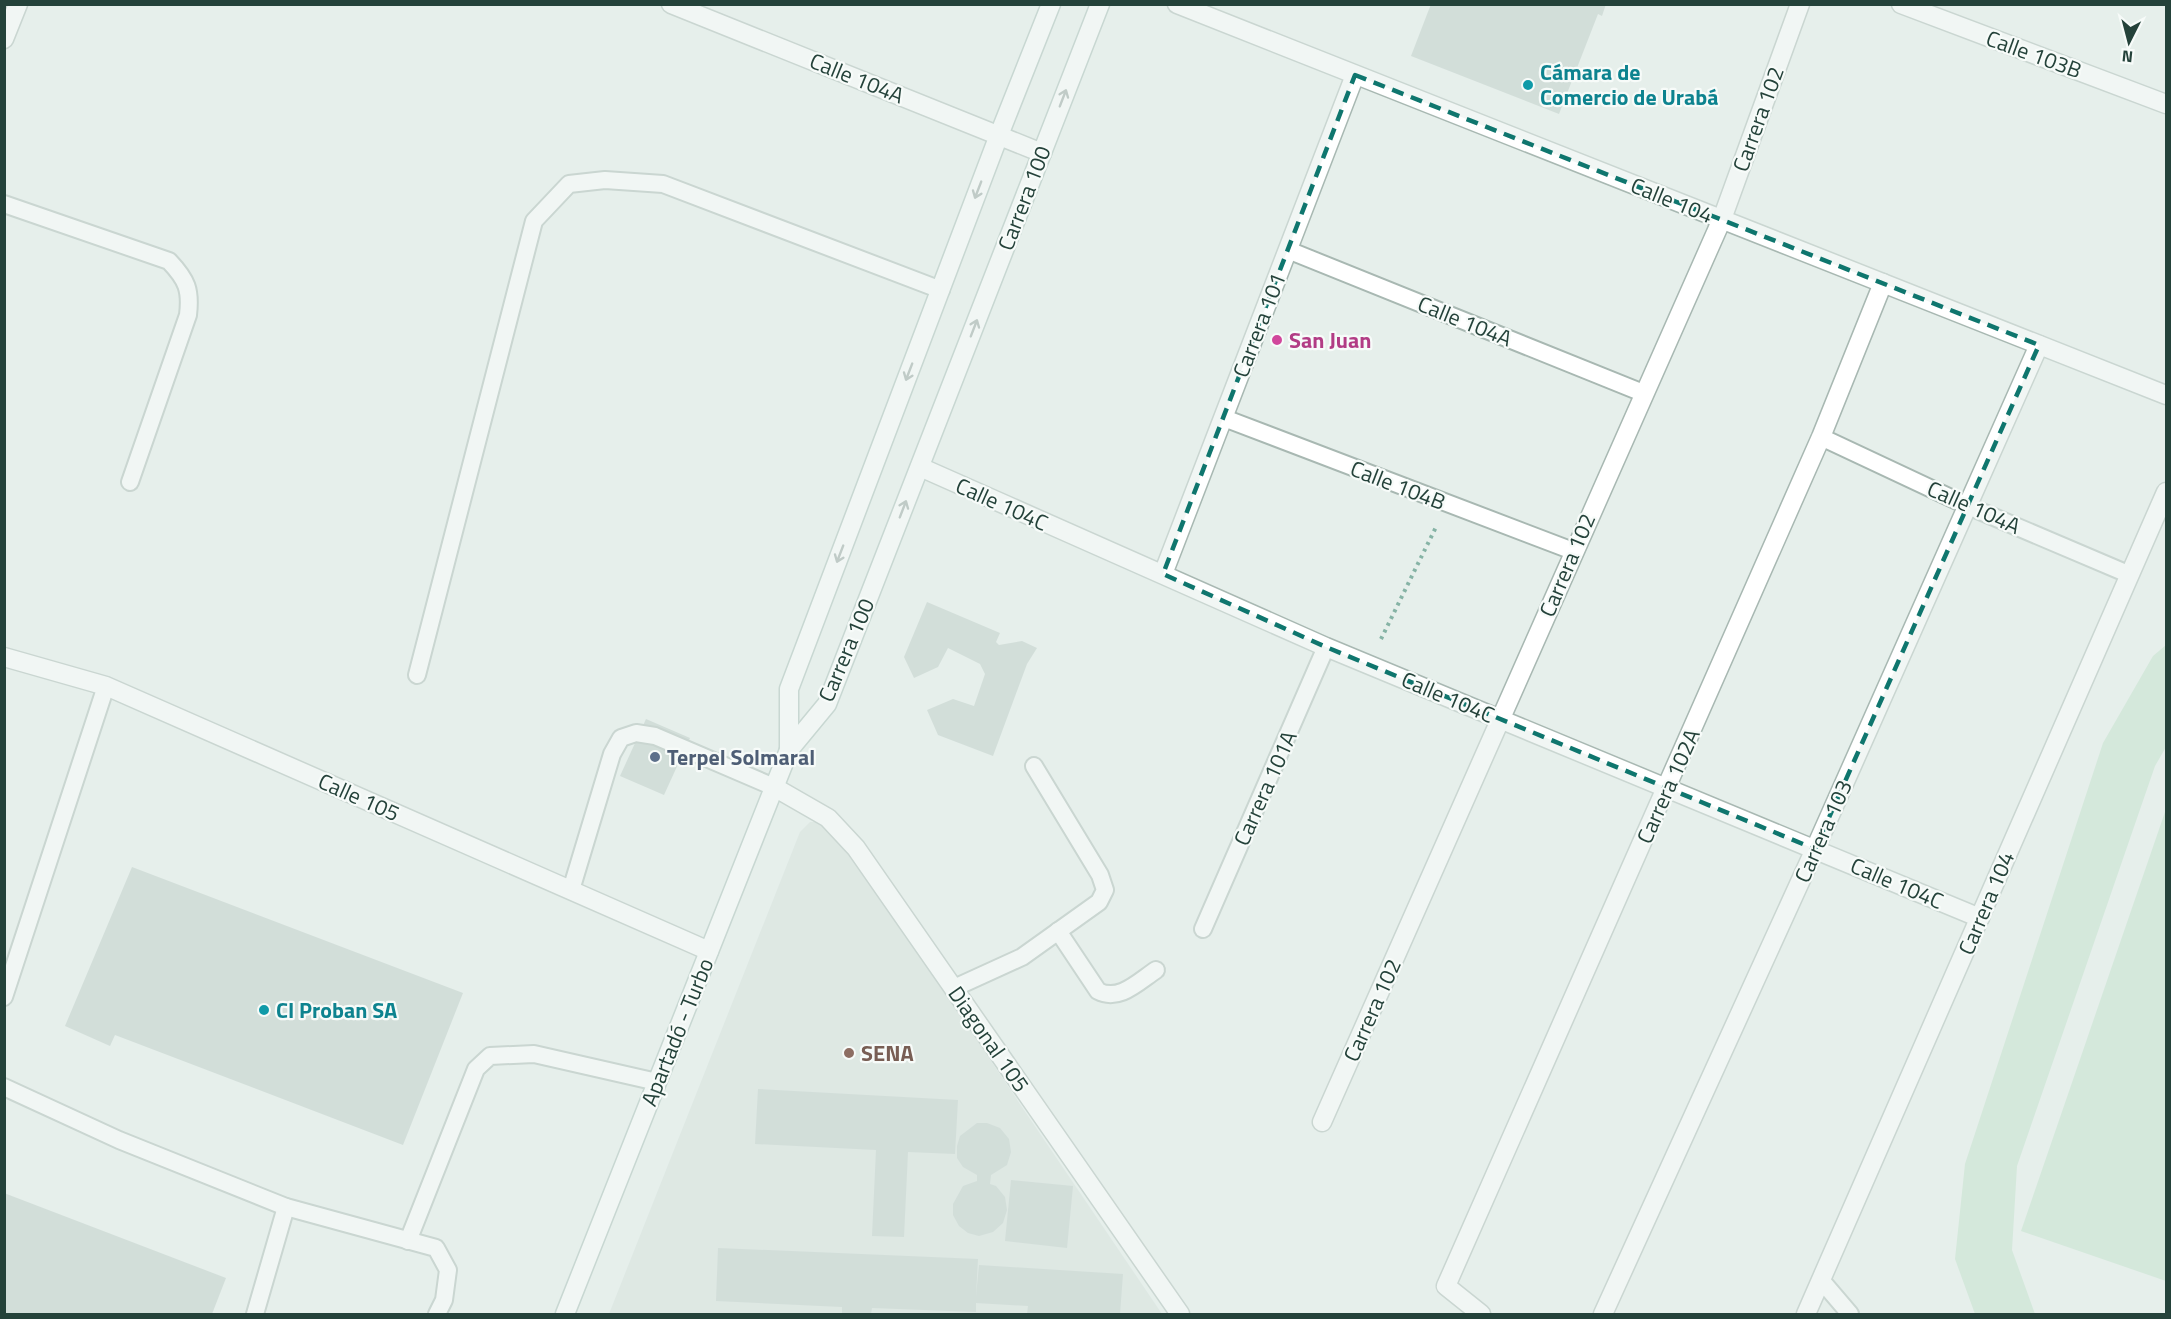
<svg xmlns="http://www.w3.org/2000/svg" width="2171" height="1319" viewBox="0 0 2171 1319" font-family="'Titillium Web',sans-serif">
<rect width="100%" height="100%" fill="#e6efeb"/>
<path fill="#d4dfda" d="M810,822H822L836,832L1162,1314H609L800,832Z"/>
<g fill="#bfe0c8">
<path d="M2166,645V747L2155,766L2017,1166L2012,1250L2035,1314H1975L1955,1259L1965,1164L2103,743L2153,656Z"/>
<path d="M2166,809V1281L2021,1231Z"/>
</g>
<g fill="#bbcac4">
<path d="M1431,4H1606L1602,16L1598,14L1559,114L1411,56Z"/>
<path d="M927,602L1000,633L996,642L999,645L1022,641L1037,648L1027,664L993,756L938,735L927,710L953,699L974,706L985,674L980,664L948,648L938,667L914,678L904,657Z"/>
<path d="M646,719L690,738L664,795L620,776Z"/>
<path d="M132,867L463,993L403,1145L115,1035L110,1046L65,1026Z"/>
<path d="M758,1089L958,1100L955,1154L908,1152L904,1237L872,1236L876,1150L755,1144Z"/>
<path d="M977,1123H987L1000,1128L1009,1139L1011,1152L1007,1165L991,1175L990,1184L996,1186L1005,1197L1007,1210L1003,1223L993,1232L979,1236L968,1233L959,1226L953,1215V1204L963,1186L977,1181V1175L963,1167L957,1158V1146L960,1136Z"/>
<path d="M1011,1180L1073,1186L1067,1248L1005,1241Z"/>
<path d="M4,1193L226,1278L212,1314H4Z"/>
<path d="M718,1248L978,1259L976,1296L979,1265L1123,1274L1120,1314H1027L1028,1306L976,1303V1312L872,1308L871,1314H842V1307L716,1301Z"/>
</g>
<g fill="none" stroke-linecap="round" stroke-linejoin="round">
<g stroke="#a8b8b2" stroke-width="20">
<g id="lane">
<path d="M4,204L169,261C187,280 191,290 188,315L130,482"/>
<path d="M1288,250L1643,393"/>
<path d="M1224,418L1573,551"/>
<path d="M1821,437L1968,506L2128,574"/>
<path d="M417,675L534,221L569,184L605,180L663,184L941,290"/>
<path d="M571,890L612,754L621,738L636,733L655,736L774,787"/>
<path d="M1203,929L1326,647"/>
<path d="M1058,931L1098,991C1119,1002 1138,982 1156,970"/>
<path d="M954,988L1022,957L1099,902L1105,890L1100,875L1034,766"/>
<path d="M4,997L106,686"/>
<path d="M4,1087L119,1140L286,1207L436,1248L448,1270L444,1300L437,1314"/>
<path d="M408,1241L476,1069L490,1056L534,1054L657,1082"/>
<path d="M1821,1280L1850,1314"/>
<path d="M255,1314L286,1207"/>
</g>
</g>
<g stroke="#a8b8b2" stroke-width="21">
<g id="street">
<path d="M671,4L1042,153"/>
<path d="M1177,4L2166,395"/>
<path d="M1901,4L2166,104"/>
<path d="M4,39L18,4"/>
<path d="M920,467L1326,647L1980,918"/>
<path d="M1163,574L1355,75"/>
<path d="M4,657L106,686L709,951"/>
<path d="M774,787L828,818L856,848L1180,1314"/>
<path d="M1322,1122L1722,219L1800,4"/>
<path d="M1481,1314L1446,1286L1821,437L1883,283"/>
<path d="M1603,1314L1815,849L2039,345"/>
<path d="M1806,1314L2166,492"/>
</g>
</g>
<g stroke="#a4bbb3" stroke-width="21">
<g id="secondary">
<path d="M789,750V689L999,135L1051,4"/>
<path d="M565,1314L789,750L827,704L1100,4"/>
</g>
</g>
<path stroke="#86b3a5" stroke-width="4" stroke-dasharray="3 4.5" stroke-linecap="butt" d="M1381,639L1436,527"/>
<use href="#lane" stroke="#fff" stroke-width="16"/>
<use href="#street" stroke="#fff" stroke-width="18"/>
<use href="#secondary" stroke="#fff" stroke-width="18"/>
</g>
<defs><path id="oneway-shaft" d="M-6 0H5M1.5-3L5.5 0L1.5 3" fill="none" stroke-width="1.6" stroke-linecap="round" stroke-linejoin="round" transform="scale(1.5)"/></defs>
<g stroke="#92a09c">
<use href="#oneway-shaft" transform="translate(1063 98) rotate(-69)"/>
<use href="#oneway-shaft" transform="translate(978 190) rotate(111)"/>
<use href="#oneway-shaft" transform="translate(974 328) rotate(-69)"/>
<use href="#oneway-shaft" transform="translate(909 372) rotate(111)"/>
<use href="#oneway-shaft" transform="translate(903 509) rotate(-69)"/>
<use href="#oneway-shaft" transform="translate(840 554) rotate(111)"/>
</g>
<path d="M0 0H2171V1319H0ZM1355,75L2039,345L1815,849L1326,647L1163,574Z" fill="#e6efeb" fill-opacity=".55" fill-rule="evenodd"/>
<path fill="none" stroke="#0f766e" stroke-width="4.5" stroke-dasharray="12 8" stroke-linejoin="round" d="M1355,75L2039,345L1815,849L1326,647L1163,574Z"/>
<g fill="#0f9aa8" stroke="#f7fbf9" stroke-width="2">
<circle cx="1528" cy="85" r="6"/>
<circle cx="264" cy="1010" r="6"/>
</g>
<circle fill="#d1479c" stroke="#f7fbf9" stroke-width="2" cx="1277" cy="340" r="6"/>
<circle fill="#5c6f8a" stroke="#f7fbf9" stroke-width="2" cx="655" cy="757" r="6"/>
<circle fill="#8d6e63" stroke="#f7fbf9" stroke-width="2" cx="849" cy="1053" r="6"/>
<g text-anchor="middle" stroke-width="4.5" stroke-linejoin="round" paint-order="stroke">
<g font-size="22" fill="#24423a" stroke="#f7fbf9">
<text transform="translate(2034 54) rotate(20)" y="8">Calle 103B</text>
<text transform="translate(857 78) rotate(22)" y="8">Calle 104A</text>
<text transform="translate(1758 119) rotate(-70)" y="8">Carrera 102</text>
<text transform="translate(1024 198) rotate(-69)" y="8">Carrera 100</text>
<text transform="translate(1672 200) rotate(22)" y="8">Calle 104</text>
<text transform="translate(1465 321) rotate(22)" y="8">Calle 104A</text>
<text transform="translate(1259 325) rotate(-69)" y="8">Carrera 101</text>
<text transform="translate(1398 485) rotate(21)" y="8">Calle 104B</text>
<text transform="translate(1002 504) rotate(24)" y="8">Calle 104C</text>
<text transform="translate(1974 507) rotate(24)" y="8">Calle 104A</text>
<text transform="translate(1567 565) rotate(-67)" y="8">Carrera 102</text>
<text transform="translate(846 650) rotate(-67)" y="8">Carrera 100</text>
<text transform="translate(1448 697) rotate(23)" y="8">Calle 104C</text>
<text transform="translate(1668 786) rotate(-66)" y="8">Carrera 102A</text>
<text transform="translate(1265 788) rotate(-66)" y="8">Carrera 101A</text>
<text transform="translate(359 797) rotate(24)" y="8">Calle 105</text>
<text transform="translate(1823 831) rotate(-66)" y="8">Carrera 103</text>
<text transform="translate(1897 883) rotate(23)" y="8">Calle 104C</text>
<text transform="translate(1986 903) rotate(-67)" y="8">Carrera 104</text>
<text transform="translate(1372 1010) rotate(-66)" y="8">Carrera 102</text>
<text transform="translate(677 1032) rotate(-68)" y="8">Apartadó - Turbo</text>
<text transform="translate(989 1039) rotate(55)" y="8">Diagonal 105</text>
</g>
<g font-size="22" font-weight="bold" fill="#0d838f" stroke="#f7fbf9" text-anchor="start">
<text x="1540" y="80">Cámara de<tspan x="1540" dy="25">Comercio de Urabá</tspan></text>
<text x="276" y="1018">CI Proban SA</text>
</g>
<g font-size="22" font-weight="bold" fill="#b23c85" stroke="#f7fbf9" text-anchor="start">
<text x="1289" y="348">San Juan</text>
</g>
<g font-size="22" font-weight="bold" fill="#4e5e75" stroke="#f7fbf9" text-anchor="start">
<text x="667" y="765">Terpel Solmaral</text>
</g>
<g font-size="22" font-weight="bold" fill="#785e54" stroke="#f7fbf9" text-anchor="start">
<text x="861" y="1061">SENA</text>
</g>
</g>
<rect width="2171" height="1319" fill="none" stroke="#24423a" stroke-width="12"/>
<g transform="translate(2129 42) rotate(186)" stroke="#f7fbf9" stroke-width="4.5" paint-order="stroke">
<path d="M0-4.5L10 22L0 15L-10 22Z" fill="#24423a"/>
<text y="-9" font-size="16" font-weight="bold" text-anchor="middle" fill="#24423a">N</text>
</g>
</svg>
